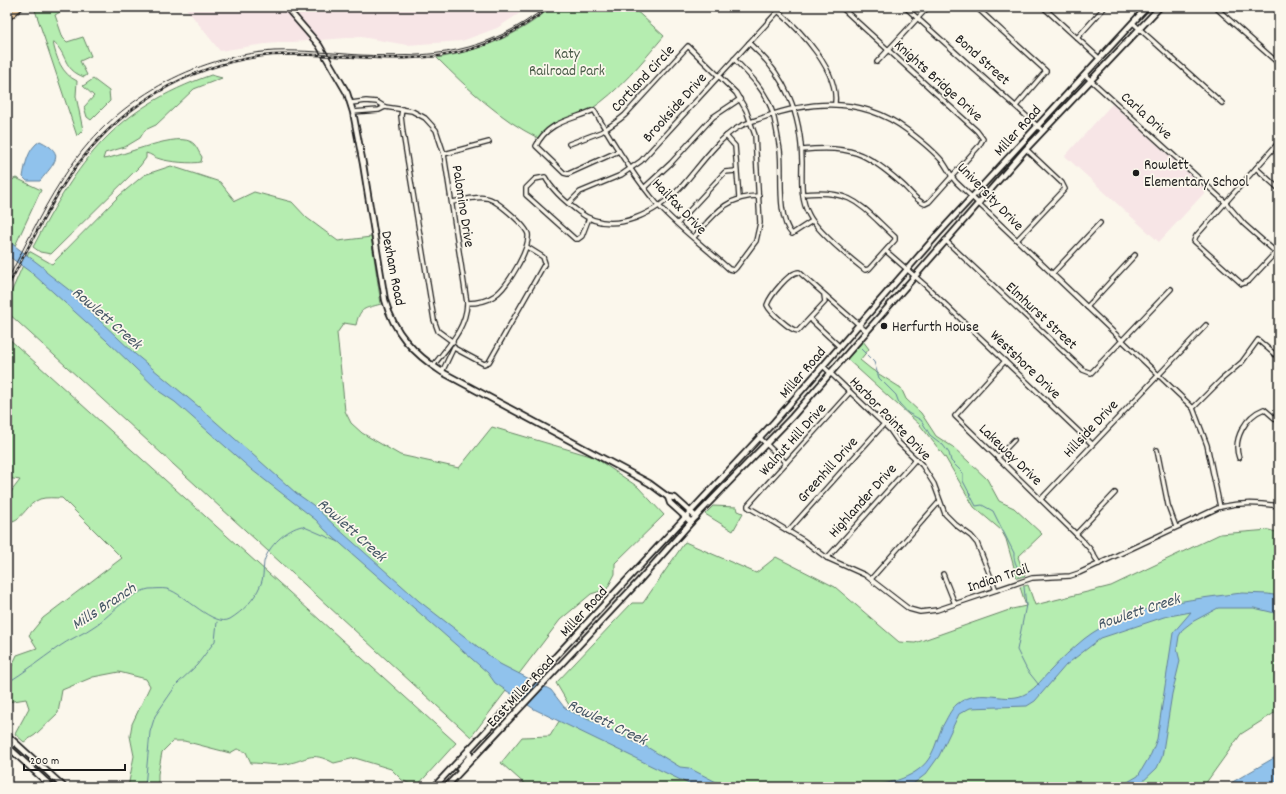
<svg xmlns="http://www.w3.org/2000/svg" width="1286" height="794" viewBox="0 0 1286 794" font-family="Dekko,sans-serif">
<rect width="100%" height="100%" fill="#fbf7ec"/>
<filter id="ink" filterUnits="userSpaceOnUse"><feTurbulence type="fractalNoise" baseFrequency=".025" numOctaves="2"/><feDisplacementMap in="SourceGraphic" scale="8" xChannelSelector="R" yChannelSelector="G"/><feConvolveMatrix kernelMatrix="1 2 1 2 8 2 1 2 1" color-interpolation-filters="sRGB"/></filter>
<g filter="url(#ink)">
<g fill="#f7e5e6">
<path d="M185,7H529L497,28L462,41L407,45L361,37L265,44L220,51Z"/>
<path d="M1112,104L1207,190L1159,242L1065,156Z"/>
</g>
<g fill="#b5edb0" stroke="#688466">
<path d="M34,7H66L67,8L55,15L63,38L67,42L83,37L91,56L80,61L87,75L84,77C62,69 68,54 53,42C56,58 62,74 77,81L76,96L83,130L77,136Z"/>
<path d="M551,7H632L664,36C642,62 619,91 590,110C582,115 574,116 565,119C553,122 546,130 538,138C500,119 467,88 437,58C478,51 521,35 551,7Z"/>
<path d="M211,75L222,78L194,89L156,125L145,130L140,138L125,147L105,153L103,159C122,157 180,129 194,144C197,147 199,153 202,157L201,162C193,164 169,162 160,159C155,158 151,154 146,153V158L140,166L51,254L40,252L33,247C79,160 114,109 211,75Z"/>
<path d="M93,79L109,91L110,101L91,120L87,117L84,107L94,96L83,86Z"/>
<path d="M171,166L220,182L235,201L254,192L292,202L307,218L338,241L371,237L381,304C364,309 360,307 356,325L344,323L337,333L345,411L351,423L362,433L400,455L459,468L492,427L594,457L638,487L664,515L615,563V574L607,589L591,594L560,620L471,737L7,312V302L29,251L52,264L120,195L144,175Z"/>
<path d="M16,178L41,190L7,263V182Z"/>
<path d="M7,337L456,743L416,787L402,780L391,769L355,758L334,763C309,750 309,760 286,764C275,766 262,763 251,763L246,752L237,749L230,753L184,741H173L162,752L158,774V787H128L134,756L130,736L132,724L150,686L146,679L119,672L93,677L62,690L58,713L35,735L24,742L15,734L29,708L26,699L7,702V670L11,668L17,655L37,648L29,635L43,618L122,558L62,498C55,498 46,497 40,499C27,504 24,517 13,521L7,514V497L20,480L7,478Z"/>
<path d="M863,341L869,349L860,360L871,369L901,388L906,399L921,413L936,436L953,447L987,479L999,501L1014,508L1042,534L1018,557L1025,576L1017,578L1006,539L1001,530L974,507L945,457L920,425L847,359Z"/>
<path d="M713,506L737,507L738,511L743,513L733,531L705,514Z"/>
<path d="M1269,530L1279,533V710L1241,734L1203,787H528L501,763L522,737L550,736L569,705L556,683L632,603H643L685,542L756,573L776,557L835,587L899,642L915,643L1012,609L1026,606L1020,587L1028,585L1035,605L1111,586L1220,534Z"/>
</g>
<g fill="#90c2ec" stroke="#628099">
<path d="M40,141C67,154 54,163 40,181H27L23,177C25,165 28,148 40,141Z"/>
<path d="M7,240L44,268L46,272L73,293L80,302L135,354L199,407L296,493L313,505L335,526L419,601L500,664L551,690L564,707L572,712L587,718L636,743L647,747L680,767L689,768L726,787H695L534,709L495,683L488,673L325,530L316,520L252,470L175,402L160,392L106,340L33,274L7,255Z"/>
<path d="M1242,593L1268,594L1279,596V614L1254,608H1218L1192,622L1183,629L1179,636L1177,649L1180,661L1172,694L1162,757L1157,768L1137,787H1119L1138,776L1151,754L1157,739L1173,633L1191,612L1164,617L1101,638L1066,665L1035,701L1027,706L970,708L959,714L939,756L926,774L909,787H865C888,784 919,778 931,755C936,746 938,736 942,727C947,719 950,710 957,704C983,685 1006,706 1027,693C1036,688 1043,678 1051,670C1061,659 1072,649 1084,639C1126,606 1191,599 1242,593Z"/>
<path d="M1279,755V787H1224Z"/>
</g>
<g fill="none" stroke-linecap="round" stroke-linejoin="round">
<g stroke="#628099" stroke-width="1">
<path d="M861,349L874,362L879,378L896,395L899,403L908,413L921,420L930,435L943,445L949,453L951,461L963,473V481L976,506L982,505L993,511L1014,553C1013,562 1019,568 1020,576"/>
<path d="M1024,587L1026,605L1017,650L1027,670L1039,685"/>
<path d="M7,683C25,672 40,660 57,648C69,639 84,634 96,625C112,614 129,593 149,589C154,589 162,588 167,589C185,594 214,628 230,619C243,611 254,600 260,586C264,578 263,570 264,562C268,546 287,529 302,526L339,542"/>
<path d="M145,787L150,732L155,716L177,684L197,665L215,641L217,622"/>
</g>
<g stroke="#1c1c1c" stroke-width="6">
<g id="street">
<path d="M905,7L1043,131"/>
<path d="M976,7L1046,71L1016,106"/>
<path d="M1043,7L1100,59"/>
<path d="M1215,7L1279,64"/>
<path d="M778,11C801,31 839,71 835,104"/>
<path d="M1133,23L1222,103"/>
<path d="M1077,38L1105,7"/>
<path d="M749,43C786,76 801,113 802,162C802,179 800,199 809,215C817,231 851,259 865,270L869,269L895,240V237C860,205 853,189 803,194"/>
<path d="M734,59C750,75 767,92 773,114C776,125 778,138 780,150C783,172 776,217 792,234L812,221"/>
<path d="M877,62L928,7"/>
<path d="M1085,75L1225,202L1244,224L1279,255"/>
<path d="M351,103L366,101L377,102L385,107L412,111L425,118L436,130L444,154L467,303C466,329 448,346 433,366"/>
<path d="M402,109L401,116L403,133L434,320L438,331L453,342"/>
<path d="M353,112L379,110L385,107"/>
<path d="M726,136L735,146L739,198"/>
<path d="M569,144L601,132C609,127 617,122 625,115L688,46L736,93L746,110L755,135L760,223L756,241L736,268L734,270L729,269C706,248 679,228 658,205C633,176 613,143 594,110C572,120 548,121 536,146L564,173L568,174L619,151"/>
<path d="M802,150C850,145 866,152 902,184C909,190 916,201 925,204L929,202L979,146L983,139L977,131L841,7"/>
<path d="M444,154L489,142"/>
<path d="M1256,168L1279,189"/>
<path d="M645,187L671,163L713,117L740,99"/>
<path d="M452,202C463,200 476,196 486,198C496,199 525,225 528,234C530,249 507,288 494,296C486,302 477,303 467,303"/>
<path d="M569,203L580,192L621,175L641,161L782,7"/>
<path d="M589,218L582,236L578,239H575L526,195V188L535,179L545,177C552,190 567,203 579,212C613,238 658,212 683,185C698,168 718,139 737,128C745,123 753,121 762,118C811,100 863,97 907,130C919,139 933,150 943,162C948,169 951,176 956,182L1193,408L1207,445L1220,507"/>
<path d="M678,223L725,172L736,171"/>
<path d="M694,237C714,215 726,196 759,196"/>
<path d="M945,240L1083,370L1091,373L1171,289"/>
<path d="M1017,240L1065,189L1062,183L1026,149"/>
<path d="M886,251L926,286L1092,444"/>
<path d="M1276,252L1249,281L1242,284L1194,241L1196,236L1279,142"/>
<path d="M1052,274L1100,223"/>
<path d="M824,295L825,302L798,331C791,331 770,312 767,305C770,296 789,272 799,272L866,331"/>
<path d="M1087,307L1135,255"/>
<path d="M810,319L840,347"/>
<path d="M454,348L484,364L489,362L545,263L543,257L527,247"/>
<path d="M1005,361L955,416L1081,539L1090,549L1099,564"/>
<path d="M823,366L890,430L899,443L922,465L934,484L945,514L956,525L971,536L977,543L996,590"/>
<path d="M442,372L454,347"/>
<path d="M850,392L748,505V507L803,540L827,558L865,575L909,609L920,612L937,610L1032,578L1070,576L1079,573L1220,507C1241,502 1258,503 1279,506"/>
<path d="M1193,408L1221,380L1242,362L1258,340L1279,358"/>
<path d="M760,438L786,463"/>
<path d="M1157,450L1168,505L1176,527"/>
<path d="M998,457L1014,440"/>
<path d="M1239,458C1232,439 1246,416 1264,409L1279,422"/>
<path d="M1041,499L1206,325"/>
<path d="M788,531L884,424"/>
<path d="M1076,534L1115,493"/>
<path d="M827,558L916,459"/>
<path d="M943,574L955,604"/>
<path d="M871,579L940,501"/>
<path d="M7,752L15,742"/>
</g>
</g>
<g stroke="#1c1c1c" stroke-width="8">
<g id="secondary">
<path d="M286,7L319,45L347,93L353,112L363,164L385,300C394,333 414,354 442,372L649,483L668,497L675,498L696,517"/>
<path d="M668,497L670,503L691,522"/>
<path d="M7,735L64,787"/>
<path d="M7,746L52,787"/>
<path d="M459,769L470,756L469,749"/>
<path d="M434,787L774,422L938,234L1147,7"/>
<path d="M446,787L638,582L701,511L792,417L1026,149L1160,7"/>
</g>
</g>
<g stroke="#1c1c1c" stroke-width="8">
<path id="primary" d="M7,18L20,7"/>
</g>
<use href="#street" stroke="#fbf7ec" stroke-width="3.5"/>
<use href="#secondary" stroke="#fbf7ec" stroke-width="4.5"/>
<use href="#primary" stroke="#fedbac" stroke-width="5"/>
<path stroke="#1c1c1c" stroke-width="1" d="M7,281C27,242 46,201 71,166C116,100 194,56 274,51C302,50 331,53 359,55C433,58 486,54 546,7"/>
<g stroke="#1c1c1c" stroke-width="2.5">
<path id="rail" d="M7,288C27,251 45,212 68,178C115,108 188,63 272,55C300,53 328,56 356,57C434,61 485,58 550,7"/>
</g>
<use href="#rail" stroke="#fbf7ec" stroke-width="1" stroke-dasharray="3" stroke-linecap="butt"/>
</g>
</g>
<g fill="#1c1c1c" stroke="#fbf7ec" stroke-width="1.5">
<circle cx="1136" cy="173" r="4"/>
<circle cx="884" cy="326" r="4"/>
</g>
<g text-anchor="middle" stroke-width="3.5" stroke-linejoin="round" paint-order="stroke">
<g font-size="15" fill="#4a5b48" stroke="#fbf7ec">
<text x="567" y="58">Katy<tspan x="567" dy="17">Railroad Park</tspan></text>
</g>
<g font-size="15" fill="#1c1c1c" stroke="#fbf7ec">
<text transform="translate(983 59) rotate(42)" y="5">Bond Street</text>
<text transform="translate(642 78) rotate(-47)" y="5">Cortland Circle</text>
<text transform="translate(939 80) rotate(42)" y="5">Knights Bridge Drive</text>
<text transform="translate(674 107) rotate(-48)" y="5">Brookside Drive</text>
<text transform="translate(1147 115) rotate(42)" y="5">Carla Drive</text>
<text transform="translate(1017 130) rotate(-48)" y="5">Miller Road</text>
<text transform="translate(991 196) rotate(46)" y="5">University Drive</text>
<text transform="translate(464 206) rotate(81)" y="5">Palomino Drive</text>
<text transform="translate(680 206) rotate(46)" y="5">Hailfax Drive</text>
<text transform="translate(394 268) rotate(79)" y="5">Dexham Road</text>
<text transform="translate(1042 315) rotate(43)" y="5">Elmhurst Street</text>
<text transform="translate(1026 364) rotate(44)" y="5">Westshore Drive</text>
<text transform="translate(802 372) rotate(-49)" y="5">Miller Road</text>
<text transform="translate(891 418) rotate(46)" y="5">Harbor Pointe Drive</text>
<text transform="translate(1090 428) rotate(-47)" y="5">Hillside Drive</text>
<text transform="translate(792 439) rotate(-48)" y="5">Walnut Hill Drive</text>
<text transform="translate(1011 454) rotate(44)" y="5">Lakeway Drive</text>
<text transform="translate(827 469) rotate(-48)" y="5">Greenhill Drive</text>
<text transform="translate(862 500) rotate(-48)" y="5">Highlander Drive</text>
<text transform="translate(998 577) rotate(-18)" y="5">Indian Trail</text>
<text transform="translate(583 611) rotate(-47)" y="5">Miller Road</text>
<text transform="translate(520 691) rotate(-47)" y="5">East Miller Road</text>
</g>
<g font-size="15" fill="#1c1c1c" stroke="#fbf7ec" text-anchor="start">
<text x="1144" y="169">Rowlett<tspan x="1144" dy="17">Elementary School</tspan></text>
<text x="892" y="331">Herfurth House</text>
</g>
<g font-size="16" font-style="italic" fill="#455665" stroke="#fbf7ec">
<text transform="translate(108 317) rotate(41)" y="6">Rowlett Creek</text>
<text transform="translate(353 529) rotate(42)" y="6">Rowlett Creek</text>
<text transform="translate(103 605) rotate(-33)" y="6">Mills Branch</text>
<text transform="translate(1138 610) rotate(-18)" y="6">Rowlett Creek</text>
<text transform="translate(608 721) rotate(26)" y="6">Rowlett Creek</text>
</g>
</g>
<rect width="1286" height="794" fill="none" stroke="#fbf7ec" stroke-width="24"/>
<rect x="12" y="12" width="1262" height="770" fill="none" stroke="#1c1c1c" stroke-width="1.5" filter="url(#ink)"/>
<path d="M24 764v6h101v-6" fill="none" stroke="#1c1c1c" stroke-width="2"/>
<text x="30" y="764" font-size="12" fill="#1c1c1c" stroke="#fbf7ec" stroke-width="3" paint-order="stroke">200 m</text>
</svg>
